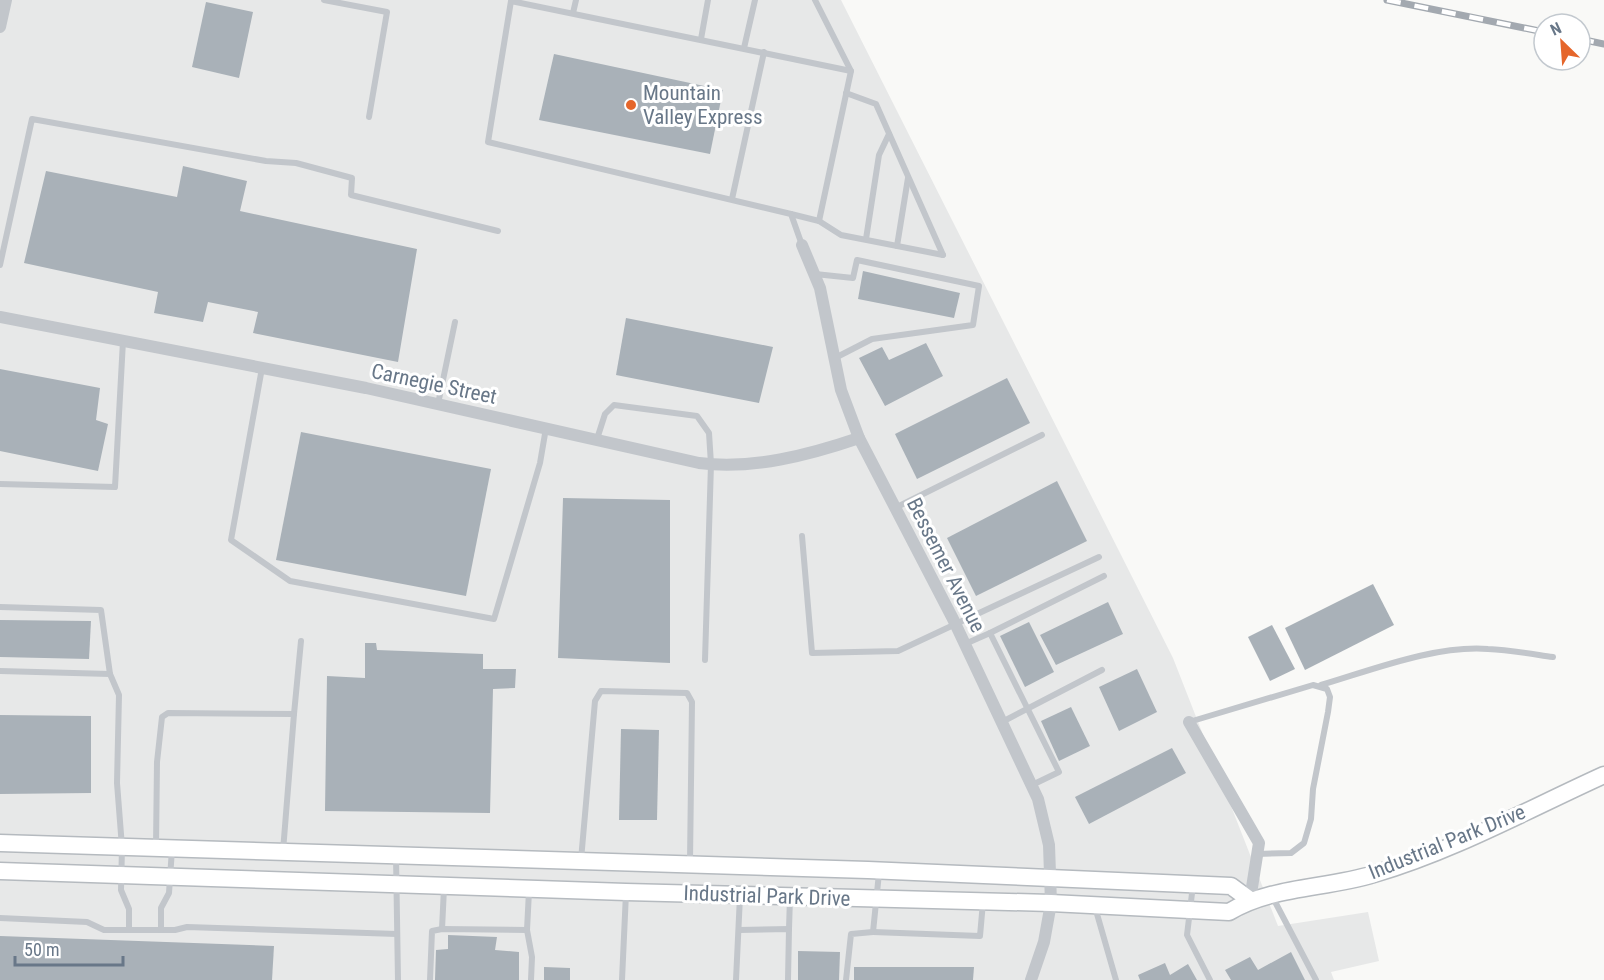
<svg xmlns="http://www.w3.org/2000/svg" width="1604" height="980" viewBox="0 0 1604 980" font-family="'Roboto Condensed',sans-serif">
<rect width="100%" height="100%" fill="#f9f9f7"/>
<path fill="#e7e8e8" d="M0,0H841L1173,658L1278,926L1368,912L1379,961L1331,972L1334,980H0Z"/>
<g fill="#a9b1b8">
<path d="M206,2L253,12L239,78L192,67Z"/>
<path d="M554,54L723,90L710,154L539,120Z"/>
<path d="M183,166L247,181L240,211L417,249L398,362L253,333L258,312L208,302L203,322L154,313L158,292L24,263L46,171L177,197Z"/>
<path d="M863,271L960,293L954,318L858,299Z"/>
<path d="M626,318L773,347L759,403L616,375Z"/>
<path d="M926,343L943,376L885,406L859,358L882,347L889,360Z"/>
<path d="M0,369L100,388L96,420L108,424L98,471L0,451Z"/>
<path d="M1007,378L1030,423L917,479L895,434Z"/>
<path d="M301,432L491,469L466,596L276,560Z"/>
<path d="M1057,481L1087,541L976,596L947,538Z"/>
<path d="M563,498L670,500V663L558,658Z"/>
<path d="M1373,584L1394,625L1305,670L1285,628Z"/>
<path d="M1108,602L1123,634L1056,665L1040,635Z"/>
<path d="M0,620L91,621L89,659L0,657Z"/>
<path d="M1029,622L1054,672L1025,687L1000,636Z"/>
<path d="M1272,625L1295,669L1270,681L1248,637Z"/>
<path d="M365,643H376L377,650L483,654V669H516L515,688L493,689L490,813L325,811L327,676L365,678Z"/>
<path d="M1137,669L1157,712L1119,731L1099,687Z"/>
<path d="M1071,707L1090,746L1059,761L1041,721Z"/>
<path d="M0,715L91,716V793L0,794Z"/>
<path d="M621,729L659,730L657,820H619Z"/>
<path d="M1172,748L1186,773L1089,824L1075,797Z"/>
<path d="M448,935L497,937L495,950L519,952V980H435L436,950L448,949Z"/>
<path d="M0,936L274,946L272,980H0Z"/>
<path d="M798,951L840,952L839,980H798Z"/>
<path d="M1291,952L1305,980H1231L1225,970L1250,957L1258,970Z"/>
<path d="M1165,963L1170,975L1188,964L1197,980H1140L1138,975Z"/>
<path d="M544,967L570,968V980H544Z"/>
<path d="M854,967H974L973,980H854Z"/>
</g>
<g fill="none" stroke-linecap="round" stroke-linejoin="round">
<g stroke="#b5babf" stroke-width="19">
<g id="secondary">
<path d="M0,843L868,870L1231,886L1250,900"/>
<path d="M0,871L626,892L1051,903L1229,912C1272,886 1326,889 1374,874C1453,851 1529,809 1604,775"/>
</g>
</g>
<g stroke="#c2c6cb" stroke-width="6">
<path d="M324,0L387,12L369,117"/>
<path d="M573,13L576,0"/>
<path d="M701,39L708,0"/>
<path d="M744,48L755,0"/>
<path d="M846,93L876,104L943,255"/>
<path d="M732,199L764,52"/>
<path d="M791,214L819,221L851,71L815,0"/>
<path d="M819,221L841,235L943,255"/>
<path d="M866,239L879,155L889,134"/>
<path d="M802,245L791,214L488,142L511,1L851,71"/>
<path d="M897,246L908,178"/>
<path d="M0,265L32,119L266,161L296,163L352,178L351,195L498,231"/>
<path d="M815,274L853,278L857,260L979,286L973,325L872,339L835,358"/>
<path d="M262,368L231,540L290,581L494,619L540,463L546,428"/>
<path d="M438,404L455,322"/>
<path d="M597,439L605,414L614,405L697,416L709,433L711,464L705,660"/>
<path d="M0,484L115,487L123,341"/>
<path d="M895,508L1042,435"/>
<path d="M802,536L812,653L898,651L1099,557"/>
<path d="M0,607L101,610L110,674L0,671"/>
<path d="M990,633L1104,576"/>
<path d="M965,644L990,633L1059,772L1032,785"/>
<path d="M110,674L119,695L117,783L122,847L121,890L129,909V930"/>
<path d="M1321,685C1372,670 1435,645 1488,649C1510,650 1532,654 1553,657"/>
<path d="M1002,722L1102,670"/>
<path d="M1189,722L1313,685L1327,689L1330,697L1328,712L1313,789L1311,819L1304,843L1291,853L1257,854"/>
<path d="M156,847L157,762L162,717L168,713L294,714L301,641"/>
<path d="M283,851L294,714"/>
<path d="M396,856L398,980"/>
<path d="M581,860L595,701L601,691L687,693L692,702L690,862"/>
<path d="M1193,885L1187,935L1210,980"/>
<path d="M1272,896L1316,980"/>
<path d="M1095,907L1116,980"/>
<path d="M0,918L87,922L104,930H175L187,927L397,934"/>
<path d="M442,929L444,888"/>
<path d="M789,929L790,897"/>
<path d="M161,930V908L169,893L172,849"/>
<path d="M527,930L529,891"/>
<path d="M739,930L789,929L788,980"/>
<path d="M873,932L980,936L983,902"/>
<path d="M430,980L432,931L442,929L527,930L532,957L531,980"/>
<path d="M622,980L626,893"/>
<path d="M736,980L740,896"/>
<path d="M846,980L851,934L873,932L879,873"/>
</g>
<g stroke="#c2c6cb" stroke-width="12">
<path d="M0,27L6,0"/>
<path d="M802,245L820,288L841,390L859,438L953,619L1038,799L1049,845L1051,903L1044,942L1031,980"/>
<path d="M0,317L366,388L699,463C752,470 809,455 859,438"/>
<path d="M1189,722L1259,843L1250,900"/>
</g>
<use href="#secondary" stroke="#fff" stroke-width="16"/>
<g stroke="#a3a9b0" stroke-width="7">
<g id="rail">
<path d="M1387,0L1544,32"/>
<path d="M1580,39L1604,44"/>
</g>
</g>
<use href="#rail" stroke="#fff" stroke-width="4.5" stroke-dasharray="14" stroke-linecap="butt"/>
</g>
<circle fill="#e5662b" stroke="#fff" stroke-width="2" cx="631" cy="105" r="6"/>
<g text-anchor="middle" stroke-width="6" stroke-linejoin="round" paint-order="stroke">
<g font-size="21" fill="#687788" stroke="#fff" text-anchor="start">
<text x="643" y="100">Mountain<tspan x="643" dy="24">Valley Express</tspan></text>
</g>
<g font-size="21" fill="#687788" stroke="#fff">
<text transform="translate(434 384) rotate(12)" y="7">Carnegie Street</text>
<text transform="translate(946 565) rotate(63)" y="7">Bessemer Avenue</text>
<text transform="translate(1447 842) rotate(-22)" y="7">Industrial Park Drive</text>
<text transform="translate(767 896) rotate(2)" y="7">Industrial Park Drive</text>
</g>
</g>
<g transform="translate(1562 42) rotate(335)"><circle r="28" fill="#ffffff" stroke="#c3c9cf" stroke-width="1.5"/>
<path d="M0-4.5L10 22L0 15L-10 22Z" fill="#e5662b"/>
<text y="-9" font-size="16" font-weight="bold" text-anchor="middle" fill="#687788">N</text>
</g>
<path d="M15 956v9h108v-9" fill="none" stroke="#687788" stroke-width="3"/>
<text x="24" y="956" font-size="18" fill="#687788" stroke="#ffffff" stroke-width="4.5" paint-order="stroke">50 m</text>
</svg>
